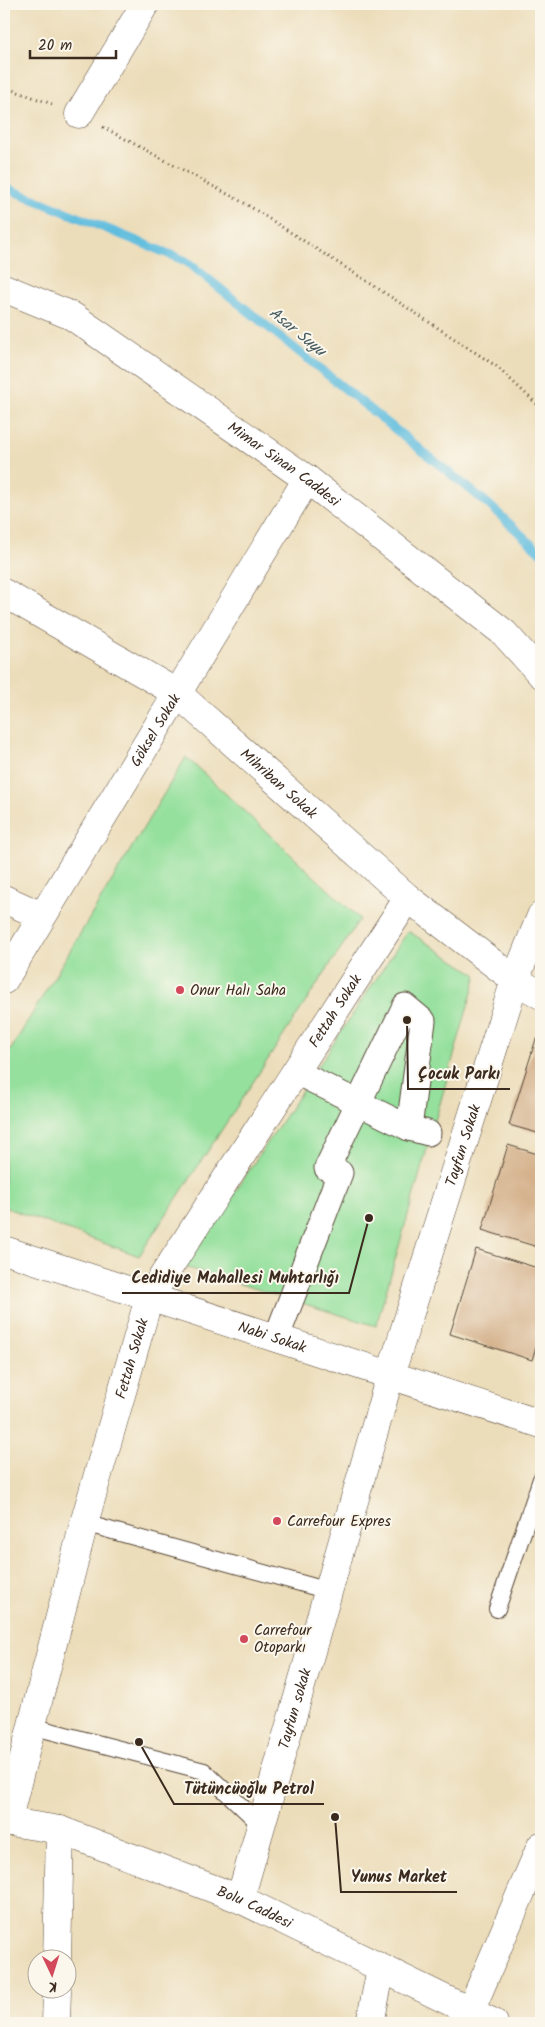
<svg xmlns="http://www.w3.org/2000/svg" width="545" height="2027" viewBox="0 0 545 2027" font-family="Kalam,sans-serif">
<rect width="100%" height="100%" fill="#fbf7ec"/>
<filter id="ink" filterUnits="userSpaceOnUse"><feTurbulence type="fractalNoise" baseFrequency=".02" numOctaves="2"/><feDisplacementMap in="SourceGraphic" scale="10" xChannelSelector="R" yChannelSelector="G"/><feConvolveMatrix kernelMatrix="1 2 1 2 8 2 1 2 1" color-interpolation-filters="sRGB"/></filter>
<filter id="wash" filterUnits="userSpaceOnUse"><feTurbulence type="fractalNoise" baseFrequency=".0096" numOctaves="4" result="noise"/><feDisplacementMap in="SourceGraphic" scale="20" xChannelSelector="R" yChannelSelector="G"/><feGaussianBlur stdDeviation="1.12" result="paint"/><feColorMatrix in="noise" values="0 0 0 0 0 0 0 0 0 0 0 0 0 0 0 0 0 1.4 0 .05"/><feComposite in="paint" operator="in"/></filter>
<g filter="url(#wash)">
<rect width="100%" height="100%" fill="#ecddba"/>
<g fill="#94e09c" stroke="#68855d">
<path d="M186,757L360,919L139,1256L4,1207V1061Z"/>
<path d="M408,931L477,975L376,1326L185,1267Z"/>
</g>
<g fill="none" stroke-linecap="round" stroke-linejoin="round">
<path stroke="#60bdde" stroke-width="9" d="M4,187L186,261L487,503L541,553"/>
</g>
<g id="blocks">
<g fill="#d4b18b">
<path d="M536,1039L541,1041V1134L509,1125Z"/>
<path d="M508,1145L541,1155V1248L482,1230Z"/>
<path d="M476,1249L541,1269V1331L532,1360L450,1334Z"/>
</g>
</g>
</g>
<g filter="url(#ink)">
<use href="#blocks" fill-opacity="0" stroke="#564535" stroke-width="1"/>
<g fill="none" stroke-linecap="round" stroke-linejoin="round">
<g stroke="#564535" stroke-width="18">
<g id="service">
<path d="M84,1523L329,1591"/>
<path d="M497,1609L541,1479"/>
<path d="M31,1726L204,1771L261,1825"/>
</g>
</g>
<g stroke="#564535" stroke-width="27">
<g id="pedestrian">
<path d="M296,1072L409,1128L428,1133"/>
<path d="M276,1339L340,1173L327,1168L405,1006L423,1021L409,1128"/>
</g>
</g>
<g stroke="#564535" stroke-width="29">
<g id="minor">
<path d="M79,114L145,4"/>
<path id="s1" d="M4,593L177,693L408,898L515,980L541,995"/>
<path d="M4,899L42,916"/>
<path id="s2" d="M4,980L307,479"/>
<path id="s3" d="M4,1250L541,1424"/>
<path id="s4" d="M7,1822L84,1523L149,1298L408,898"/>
<path id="s5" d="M240,1899L390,1376L515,980L541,916"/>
<path d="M57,1960L60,1830"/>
<path d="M470,2012L541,1846"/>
<path d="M56,2023L57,1990"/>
<path d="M370,2023L381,1969"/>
</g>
</g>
<g stroke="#564535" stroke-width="29">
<g id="secondary">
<path id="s6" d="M4,288L72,316L307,479L504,633L541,674"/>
<path id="s7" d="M4,1821L60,1830L240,1899L494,2023"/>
</g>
</g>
<g stroke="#564535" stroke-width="3" stroke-dasharray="1 4" stroke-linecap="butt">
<path d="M4,87L52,104"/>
<path d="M103,127L246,204L365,280L496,366L541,408"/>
</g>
<use href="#service" stroke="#fff" stroke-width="16"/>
<use href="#pedestrian" stroke="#fff" stroke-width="25"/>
<use href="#minor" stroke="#fff" stroke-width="28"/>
<use href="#secondary" stroke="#fff" stroke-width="28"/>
</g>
</g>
<g fill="#d1495b" stroke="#fbf7ec" stroke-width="2">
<circle cx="180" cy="990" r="5"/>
<circle cx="277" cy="1521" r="5"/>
<circle cx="244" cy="1639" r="5"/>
</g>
<g text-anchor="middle" stroke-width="4" stroke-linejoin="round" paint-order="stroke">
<g font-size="15" fill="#3b2a1e" stroke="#fbf7ec">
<text dy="5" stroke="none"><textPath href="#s6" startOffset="332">Mimar Sinan Caddesi</textPath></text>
<text dy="5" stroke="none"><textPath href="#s2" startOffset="292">Göksel Sokak</textPath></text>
<text dy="5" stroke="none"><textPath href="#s1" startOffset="336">Mihriban Sokak</textPath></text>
<text dy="5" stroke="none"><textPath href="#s4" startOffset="885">Fettah Sokak</textPath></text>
<text dy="5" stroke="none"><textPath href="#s5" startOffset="786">Tayfun Sokak</textPath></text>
<text dy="5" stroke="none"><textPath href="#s3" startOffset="282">Nabi Sokak</textPath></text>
<text dy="5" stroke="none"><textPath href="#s4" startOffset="480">Fettah Sokak</textPath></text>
<text dy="5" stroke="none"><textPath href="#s5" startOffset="198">Tayfun sokak</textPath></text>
<text dy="5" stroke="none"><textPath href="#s7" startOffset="266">Bolu Caddesi</textPath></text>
</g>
<g font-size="15" fill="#3b2a1e" stroke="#fbf7ec" text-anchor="start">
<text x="190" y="995">Onur Halı Saha</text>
<text x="287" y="1526">Carrefour Expres</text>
<text x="254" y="1635">Carrefour<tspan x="254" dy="17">Otoparkı</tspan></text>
</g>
<g font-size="16" font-style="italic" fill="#485d61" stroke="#fbf7ec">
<text transform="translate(298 331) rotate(39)" y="6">Asar Suyu</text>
</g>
</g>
<path fill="none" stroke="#3b2a1e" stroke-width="2" d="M407 1020L408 1089H510M369 1218L349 1293H122M139 1742L174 1804H324M335 1817L341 1892H457"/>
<g fill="#3b2a1e" stroke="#fbf7ec" stroke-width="2">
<circle cx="407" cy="1020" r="5"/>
<circle cx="369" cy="1218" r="5"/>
<circle cx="139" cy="1742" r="5"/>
<circle cx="335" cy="1817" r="5"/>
</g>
<g font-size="16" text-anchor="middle" font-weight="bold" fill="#3b2a1e" stroke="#fbf7ec" stroke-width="4" stroke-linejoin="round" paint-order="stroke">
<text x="459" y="1079">Çocuk Parkı</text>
<text x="235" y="1283">Cedidiye Mahallesi Muhtarlığı</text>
<text x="249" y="1794">Tütüncüoğlu Petrol</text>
<text x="399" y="1882">Yunus Market</text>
</g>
<rect width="545" height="2027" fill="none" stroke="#fbf7ec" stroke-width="20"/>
<g transform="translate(52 1974) rotate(176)"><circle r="24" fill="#fbf7ec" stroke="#aea59a"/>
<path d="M0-4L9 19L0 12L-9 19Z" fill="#d1495b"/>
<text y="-8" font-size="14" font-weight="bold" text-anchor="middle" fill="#3b2a1e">K</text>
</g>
<path d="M30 50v8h86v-8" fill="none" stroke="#3b2a1e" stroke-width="2.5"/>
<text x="38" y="50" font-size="15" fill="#3b2a1e" stroke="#fbf7ec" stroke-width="4" paint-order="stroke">20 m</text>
</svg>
